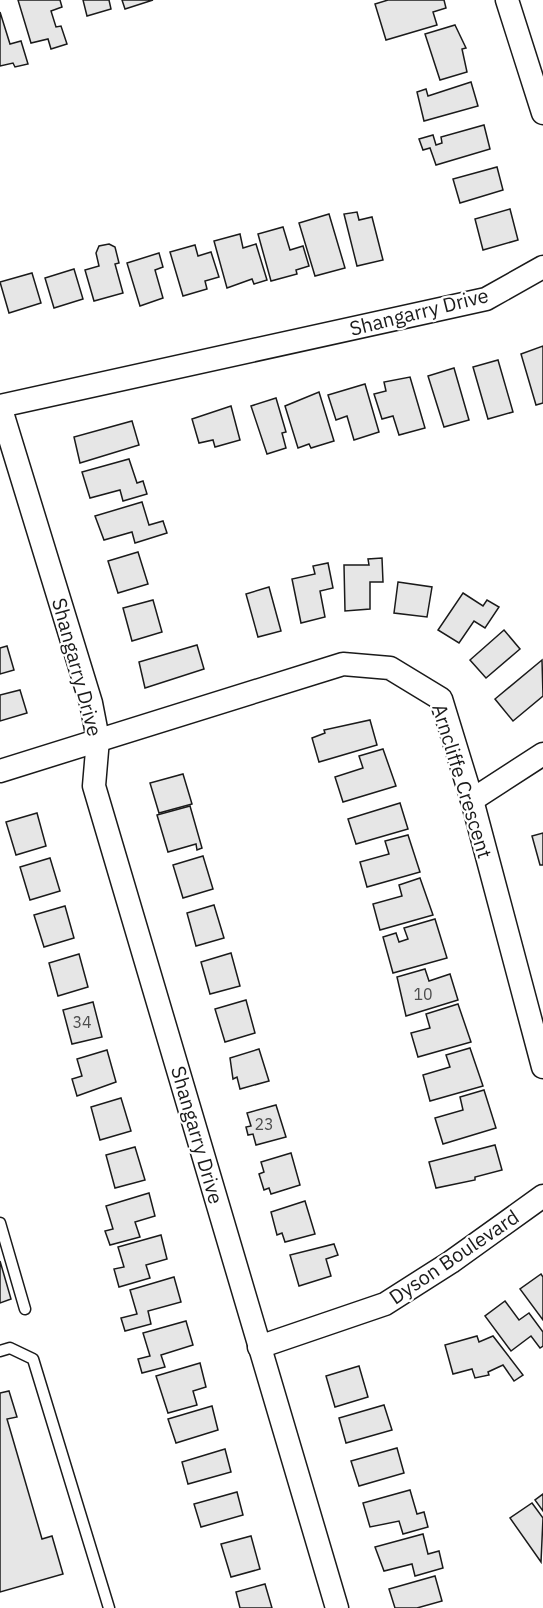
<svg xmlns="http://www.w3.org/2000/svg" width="543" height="1608" viewBox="0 0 543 1608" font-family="'IBM Plex Sans',sans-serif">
<rect width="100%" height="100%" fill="#fff"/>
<g fill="#e6e6e6" stroke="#1a1a1a" stroke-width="1.5">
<path d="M18,0H60L62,7L51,11L56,27L61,26L67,44L51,49L48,39L31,43Z"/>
<path d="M83,0H109L111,9L87,16Z"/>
<path d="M122,0H153L125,9Z"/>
<path d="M388,0H444L446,8L433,12L437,25L386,40L375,4Z"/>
<path d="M0,12L10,44L21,41L28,64L15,67L13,63L0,66Z"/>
<path d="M455,25L466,48L462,49L467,72L440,80L425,34Z"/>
<path d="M471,82L478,106L424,121L417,92L426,89L428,96Z"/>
<path d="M484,125L490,149L436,165L430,148L423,150L419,139L433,135L436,145L442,143L441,137Z"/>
<path d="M497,167L503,190L460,203L453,179Z"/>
<path d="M510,209L518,240L483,250L475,219Z"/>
<path d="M357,212L359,220L372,217L383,260L357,266L344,214Z"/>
<path d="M329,214L345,268L315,276L299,223Z"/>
<path d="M283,227L290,250L303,246L309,266L296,270L297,274L271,281L258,234Z"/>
<path d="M240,234L243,248L256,244L267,280L254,284L252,279L227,288L214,241Z"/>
<path d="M109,244L115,247L119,263L115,264L123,293L94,301L85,270L99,266L96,253L99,246Z"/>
<path d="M195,245L198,256L211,252L219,277L205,281L207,289L183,296L170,252Z"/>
<path d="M159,253L163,267L155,270L163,298L140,306L127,263Z"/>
<path d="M74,269L83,299L54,308L45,278Z"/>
<path d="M32,273L41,303L9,313L0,282Z"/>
<path d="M543,346V403L536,405L521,354Z"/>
<path d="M498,360L513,412L488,419L473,367Z"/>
<path d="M454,368L469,420L444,427L428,376Z"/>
<path d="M410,377L425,428L399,435L393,416L382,419L374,394L386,391L384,382Z"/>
<path d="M365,384L379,432L354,440L347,416L336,420L328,395Z"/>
<path d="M319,392L334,441L311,448L309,444L298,448L285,406Z"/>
<path d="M276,398L286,432L282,433L286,448L267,454L251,406Z"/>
<path d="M231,406L240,440L215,447L213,440L199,443L192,419Z"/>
<path d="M132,421L139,445L80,463L74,437Z"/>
<path d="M129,459L137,483L143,481L147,494L123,501L120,490L90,498L82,472Z"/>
<path d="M142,502L149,525L163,521L167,533L135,543L132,532L104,540L95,516Z"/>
<path d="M138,552L148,584L118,593L108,561Z"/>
<path d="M382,558L383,582H370V609L345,611L344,565H369L368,559Z"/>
<path d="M328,563L333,588L320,591L325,617L301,623L292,579L315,574L313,566Z"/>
<path d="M398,582L432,587L427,617L394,613Z"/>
<path d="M269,587L281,631L258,637L246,594Z"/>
<path d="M463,593L483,606L487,600L499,607L485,628L474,621L459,643L438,630Z"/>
<path d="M153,600L162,632L132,641L123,608Z"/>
<path d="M504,630L520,649L486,678L470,660Z"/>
<path d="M197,645L204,669L145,688L139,662Z"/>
<path d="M7,646L14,670L0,674V648Z"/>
<path d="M542,660L543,696L513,721L495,699Z"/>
<path d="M20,690L27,713L0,721V695Z"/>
<path d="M370,720L377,745L319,762L312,738L325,733L324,730Z"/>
<path d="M383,749L396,786L343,802L335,777L363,768L359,756Z"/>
<path d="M183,774L192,804L159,813L150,783Z"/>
<path d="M400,803L408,829L356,844L348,819Z"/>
<path d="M190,806L202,848L197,850L196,844L168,852L157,815Z"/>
<path d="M37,813L46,846L16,855L6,822Z"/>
<path d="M543,833V865H540L532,836Z"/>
<path d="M408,835L420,872L367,887L360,862L389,854L385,841Z"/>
<path d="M203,856L213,889L183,898L173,865Z"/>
<path d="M50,858L60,891L30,900L20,867Z"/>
<path d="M420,878L433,915L380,930L373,904L402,896L399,885Z"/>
<path d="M214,905L224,938L196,946L187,913Z"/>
<path d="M65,906L74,938L44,947L34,915Z"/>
<path d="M435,919L447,958L393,973L383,937L396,933L399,942L408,939L404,928Z"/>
<path d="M231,953L240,986L210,994L201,962Z"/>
<path d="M79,954L88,987L58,996L49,963Z"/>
<path d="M425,969L429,981L450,974L458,1000L406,1016L397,977Z"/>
<path d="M246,1000L255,1033L225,1042L215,1009Z"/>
<path d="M93,1002L102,1037L72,1044L63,1010Z"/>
<path d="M458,1004L471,1042L418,1057L411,1033L430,1028L426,1014Z"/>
<path d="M470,1048L483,1086L430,1101L423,1075L450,1067L446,1055Z"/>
<path d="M259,1049L269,1081L240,1089L237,1077L233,1079L230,1058Z"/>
<path d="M107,1050L116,1082L77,1096L72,1079L82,1076L77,1059Z"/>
<path d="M484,1090L496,1128L443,1144L435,1118L463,1110L460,1097Z"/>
<path d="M121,1098L131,1131L100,1140L91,1107Z"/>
<path d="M276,1105L286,1137L256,1145L253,1134L248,1135L246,1127L251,1126L247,1113Z"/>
<path d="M495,1145L502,1170L475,1177V1180L436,1188L429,1162Z"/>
<path d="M135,1147L145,1180L115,1188L106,1155Z"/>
<path d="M291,1153L300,1185L271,1194L269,1188L264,1190L259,1174L264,1172L261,1162Z"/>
<path d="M149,1193L155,1216L135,1222L140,1237L110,1245L105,1231L113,1229L106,1206Z"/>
<path d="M305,1201L315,1234L285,1242L282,1233L277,1235L271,1212Z"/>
<path d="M161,1235L167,1259L146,1265L150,1278L119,1287L114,1269L124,1267L118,1247Z"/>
<path d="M334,1244L338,1255L326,1259L331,1276L299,1286L290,1255Z"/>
<path d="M0,1261L11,1299L0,1303Z"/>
<path d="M541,1274L543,1277V1320L520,1289Z"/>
<path d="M174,1277L181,1302L148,1311L151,1324L125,1331L121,1318L137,1314L130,1290Z"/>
<path d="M505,1301L519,1320L529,1313L543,1332V1346L540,1348L531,1336L511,1351L485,1316Z"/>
<path d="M186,1321L193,1345L161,1355L165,1367L142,1373L138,1359L150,1356L143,1333Z"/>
<path d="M477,1336L479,1342L493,1336L523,1375L514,1381L503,1365L488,1372L489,1375L475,1378L472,1369L453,1374L445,1345Z"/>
<path d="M200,1363L206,1387L193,1391L197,1405L168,1413L156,1376Z"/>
<path d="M359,1366L368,1397L335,1407L326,1376Z"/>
<path d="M9,1391L17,1417L7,1419L42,1539L52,1536L63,1574L0,1592V1393Z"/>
<path d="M384,1405L392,1430L346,1443L339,1418Z"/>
<path d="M212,1406L218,1430L176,1443L168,1419Z"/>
<path d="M397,1448L404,1473L359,1486L351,1461Z"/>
<path d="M225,1449L231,1472L188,1484L182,1462Z"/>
<path d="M410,1490L417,1514L424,1512L428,1527L403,1534L399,1521L370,1527L363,1503Z"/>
<path d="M237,1492L243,1515L201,1527L194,1504Z"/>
<path d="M543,1494V1511L535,1500Z"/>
<path d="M532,1503L543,1518L541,1562L510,1518Z"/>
<path d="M423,1534L428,1554L439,1551L443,1568L415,1576L412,1564L384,1571L375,1547Z"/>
<path d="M251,1536L260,1569L231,1577L221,1544Z"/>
<path d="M435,1576L442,1601L417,1608H395L389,1589Z"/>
<path d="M265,1584L272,1608H240L236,1592Z"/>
</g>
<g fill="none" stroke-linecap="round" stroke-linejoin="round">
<g stroke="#1a1a1a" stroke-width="13">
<g id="service">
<path d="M0,1223L25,1309"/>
<path d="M0,1351L10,1348L33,1359L109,1608"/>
</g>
</g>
<g stroke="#1a1a1a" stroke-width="25">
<g id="minor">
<path d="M507,0L543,113"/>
<path d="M0,771L343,664L390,668L441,699L472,800L543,1067"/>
<path d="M472,800L543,754"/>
<path d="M259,1347L385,1304L451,1262L543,1196"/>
<path d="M337,1608L94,786L98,739L91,703L0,406L486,299L543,267"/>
</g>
</g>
<use href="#service" stroke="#fff" stroke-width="10"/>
<use href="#minor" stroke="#fff" stroke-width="22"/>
</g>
<g text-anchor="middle" stroke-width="4.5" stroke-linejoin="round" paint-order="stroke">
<g font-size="16" fill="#4d4d4d">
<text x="423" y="1000">10</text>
<text x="82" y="1028">34</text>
<text x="264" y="1130">23</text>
</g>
<g font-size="20" fill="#1a1a1a" stroke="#fff">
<text transform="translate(419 312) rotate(-14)" y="7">Shangarry Drive</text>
<text transform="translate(77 667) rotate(75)" y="7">Shangarry Drive</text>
<text transform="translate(462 781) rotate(73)" y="7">Arncliffe Crescent</text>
<text transform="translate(197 1135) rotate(74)" y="7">Shangarry Drive</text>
<text transform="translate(454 1257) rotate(-34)" y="7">Dyson Boulevard</text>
</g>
</g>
</svg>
